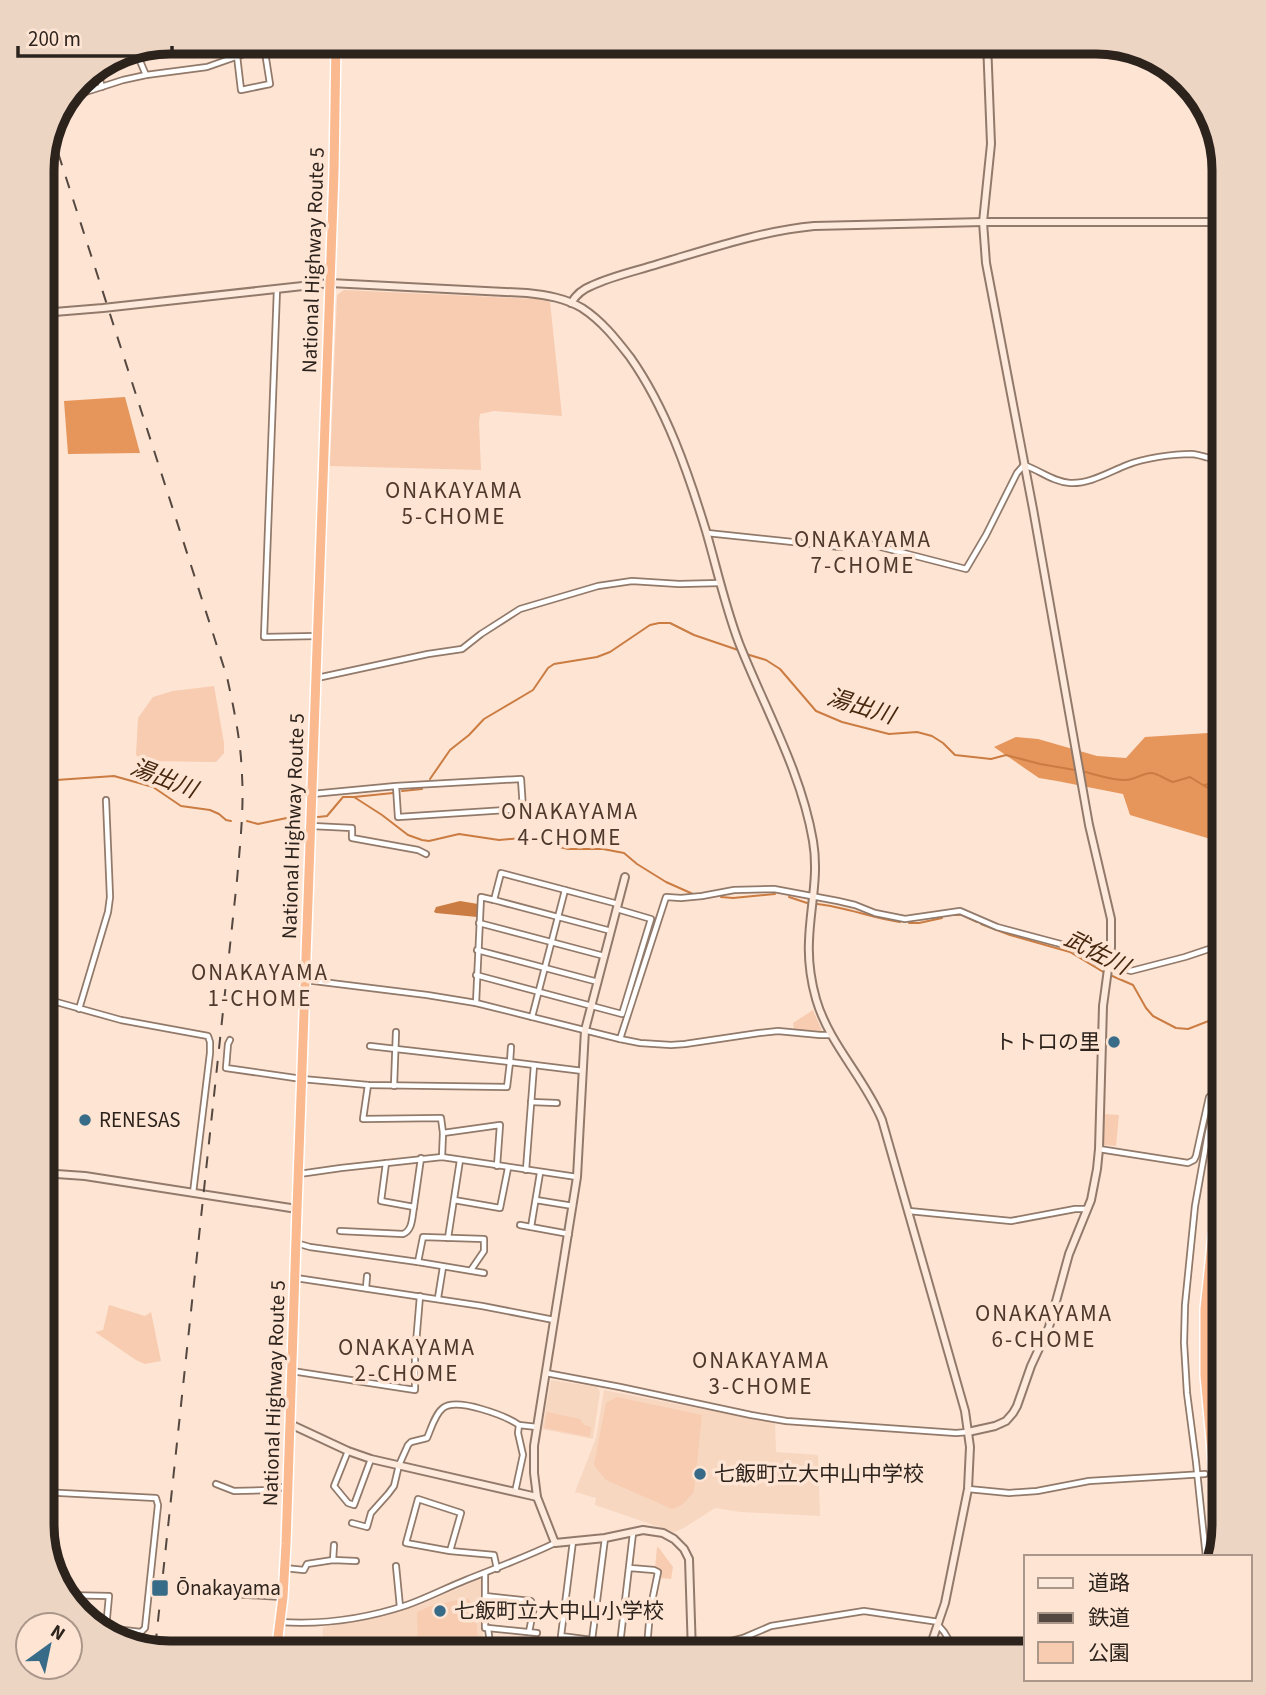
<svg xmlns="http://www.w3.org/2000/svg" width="1266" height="1695" viewBox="0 0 1266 1695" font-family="'Source Sans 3','Noto Sans JP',sans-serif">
<rect width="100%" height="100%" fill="#fee4d3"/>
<g fill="#f8d7c1">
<path d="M551,1380L597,1387L600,1392L593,1439L542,1429Z"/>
<path d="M604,1390L775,1423L776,1452L818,1455L820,1516L741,1512L715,1508L684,1528L674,1532L595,1505L596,1498L575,1492L596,1438Z"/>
<path d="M480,1579L482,1582L483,1653H322L323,1627L375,1618L420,1605Z"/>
</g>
<g fill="#f7ccb1">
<path d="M344,290L537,299L550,302L562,416L494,411L480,414L479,422L481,470L330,466L337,295Z"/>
<path d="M214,686L224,743V753L216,762L144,761L136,755L138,718L153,697L173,691Z"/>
<path d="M813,1010L822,1031L794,1029L793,1023Z"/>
<path d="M1104,1114L1119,1115L1116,1146L1103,1145Z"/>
<path d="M109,1305L145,1316L151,1312L161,1361L145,1364L136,1360L95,1332L103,1330Z"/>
<path d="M617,1397L702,1415L694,1492L682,1505L672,1509L606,1480L594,1465L606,1403Z"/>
<path d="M547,1412L580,1419L584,1425L591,1427L590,1437L544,1428Z"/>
<path d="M657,1547L659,1548L673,1567L671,1579L660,1578V1569L655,1568Z"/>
<path d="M467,1598L475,1605L479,1653H418L417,1612L430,1606Z"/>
</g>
<g fill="#e6955b">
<path d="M125,397L140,453L68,454L64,401Z"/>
<path d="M1224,732V843L1130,815L1123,794L1057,781L1039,778L994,747L1016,737L1038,739L1097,756L1126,758L1145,737Z"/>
</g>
<path fill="#cb7c42" d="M460,901L478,904L477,917L436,913L434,912L436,907Z"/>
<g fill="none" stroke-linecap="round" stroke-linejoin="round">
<g stroke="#cb7c42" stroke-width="2">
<path d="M746,654L766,660L780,669L816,711L842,722L889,734L917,732L932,736L943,743L955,755L991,759L1006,755L1040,764L1075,770"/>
<path d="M1081,771C1095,774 1110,780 1125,780C1136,780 1144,772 1152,773C1159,774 1166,780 1173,782L1190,777L1211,790H1224"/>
<path d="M430,779L450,750L469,735L484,719L533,690L548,668L554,664L597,657L610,652L650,625L659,623H670L694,635L738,650"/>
<path d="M42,781L114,776L153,787L181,806L210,810L219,814L226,820L231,821"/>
<path d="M1205,785L1224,779"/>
<path d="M402,791L422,789"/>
<path d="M354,797L382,815L408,835L422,840L429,841L459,834L499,840L522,838L568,849H603L624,853L637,864L666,882L693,894"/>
<path d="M318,817L327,816L343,797H354L393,793"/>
<path d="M247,821L258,824L301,815"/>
<path d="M721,897L733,898L775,894"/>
<path d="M789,897L807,903"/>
<path d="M817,904C846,907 872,918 900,922"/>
<path d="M951,915H962L977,922"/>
<path d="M909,923H919L942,918"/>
<path d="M981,924L1010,935L1070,952L1105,973"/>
<path d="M1110,975L1133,985L1146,1008L1153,1016L1176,1028L1188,1029L1224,1015"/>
</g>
<path stroke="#d4bdaf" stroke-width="4.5" stroke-dasharray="4.5 2" stroke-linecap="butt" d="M1205,1474L1224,1472"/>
<g stroke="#927a6b" stroke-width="8">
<g id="street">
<path d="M137,54L146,75L207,67L278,42"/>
<path d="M237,56L241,90L270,84L264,46"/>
<path d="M97,70L102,87"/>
<path d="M67,98L123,80L146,75"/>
<path d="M277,289L264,637L317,636"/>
<path d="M707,533L840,547L852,543H865L966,569L986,535L1017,473L1024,465C1039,470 1053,482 1070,483C1090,484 1109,472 1127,465C1144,458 1173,454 1192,454C1202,455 1214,460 1224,462"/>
<path d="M317,678L428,654L462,649L481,634L520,609L598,586L632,581L679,584L720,583"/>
<path d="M312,794L396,786L521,779L523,809L398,817L396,786"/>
<path d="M312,826L352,828V838L418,850L426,854"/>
<path d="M494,900L611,931"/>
<path d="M479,923L604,956"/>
<path d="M477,950L598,982"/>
<path d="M476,975L622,1014L651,919L617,909"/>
<path d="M306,980L427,995L476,1003L620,1039L640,1043L671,1045L685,1044L759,1033L778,1031L820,1035H831"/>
<path d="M42,998L121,1020L208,1036L210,1042V1053L193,1193"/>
<path d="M476,1003L481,897L494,900L501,873L618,904"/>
<path d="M79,1009L108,912L110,897L106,800"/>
<path d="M532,1017L565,890"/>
<path d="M620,1039L666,897L681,898L702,896L734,890L774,889L838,901L855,905L875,913L905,919L960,911L997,927L1072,947L1097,962L1131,971L1185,957L1224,944"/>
<path d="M230,1040L228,1044L226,1068L302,1079L368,1085L507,1087L510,1062L583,1071"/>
<path d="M370,1046L510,1062L511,1047"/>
<path d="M368,1085L363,1119L441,1118L443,1133L442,1157"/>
<path d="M394,1086L396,1032"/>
<path d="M531,1102L557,1103"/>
<path d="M443,1133L500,1125L497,1166"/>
<path d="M1099,1149L1188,1163L1194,1160L1196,1156L1209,1097C1214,1092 1218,1093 1224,1095"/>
<path d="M386,1163L381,1201L414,1207L421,1158"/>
<path d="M526,1170L534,1065"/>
<path d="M299,1174L341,1168L442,1157L577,1177"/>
<path d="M454,1200L500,1208L508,1168"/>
<path d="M536,1200L573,1206"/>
<path d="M909,1211L1011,1221L1075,1209H1087"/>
<path d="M520,1225L569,1234"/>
<path d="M531,1227L540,1173"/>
<path d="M340,1231L403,1234C413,1230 412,1217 414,1207"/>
<path d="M448,1238L460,1160"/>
<path d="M296,1243L310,1247L418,1262L484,1273"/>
<path d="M418,1262L423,1237L484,1239V1251L471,1270"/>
<path d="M296,1278L482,1306L554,1320"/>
<path d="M366,1288L367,1276"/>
<path d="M438,1298L443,1267"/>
<path d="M292,1371L415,1390V1355L420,1296"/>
<path d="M546,1373L620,1387L751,1415L786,1421L956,1433L968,1432"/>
<path d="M519,1425L537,1427"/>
<path d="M348,1451L334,1486L348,1503L354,1505L371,1459"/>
<path d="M216,1484L234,1491L270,1490L287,1486"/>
<path d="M968,1489L1009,1493L1037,1491L1089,1481L1205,1474"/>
<path d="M42,1492L156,1498L158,1505L145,1628L141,1632L106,1628L109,1596L63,1595"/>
<path d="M352,1523L367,1527L371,1513L388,1494L394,1486L399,1465L408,1445L411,1442L427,1438C431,1429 435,1414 443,1408C457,1397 506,1416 519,1425L518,1433L523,1455L515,1492"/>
<path d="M573,1541L561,1636L592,1640L605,1538"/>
<path d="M450,1551L461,1513L418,1499L406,1543L450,1551L494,1555L497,1569"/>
<path d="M1206,1557L1196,1462L1187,1393L1184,1343L1185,1305L1195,1206L1208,1133L1224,1067"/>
<path d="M333,1560L334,1545"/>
<path d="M396,1566L400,1607"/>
<path d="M284,1568L304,1570L307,1564L333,1560L356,1561"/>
<path d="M630,1568L654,1570L658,1572L650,1611L647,1647L620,1644L633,1533"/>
<path d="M485,1573V1628H488L490,1644L489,1653"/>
<path d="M182,1591L282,1597"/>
<path d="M485,1596L531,1601L534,1607L529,1632"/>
<path d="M280,1622C325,1625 365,1619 407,1605C427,1598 446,1588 466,1580C496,1568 526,1557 555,1543"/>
<path d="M939,1626C947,1634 950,1642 953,1653"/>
<path d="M488,1628L537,1633"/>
<path d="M692,1651L743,1638L771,1626L864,1611L939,1622"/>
</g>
</g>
<g stroke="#927a6b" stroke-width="10">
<g id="secondary">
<path d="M571,303C576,295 583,289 591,286C612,276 636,271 658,264C709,249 761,231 814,226L983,222H1224"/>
<path d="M42,313L103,308L330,283L527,293C546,295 565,298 582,308C602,321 616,339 630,357C666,408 688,472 706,531C717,569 725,606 739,643C765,709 801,771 813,841C819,876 810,907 809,941C808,961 811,981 816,999C829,1044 864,1077 882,1120L965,1411L970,1447L968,1489L945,1603L928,1653"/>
<path d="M625,877L585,1030L577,1177L534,1446V1473L537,1497L555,1543L605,1538L643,1530L663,1533L674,1539L684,1549L689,1559L692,1653"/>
<path d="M42,1173L85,1176L297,1209"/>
<path d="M290,1424L348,1451L371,1459L537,1497"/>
<path d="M968,1432L995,1426L1006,1421L1013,1413L1017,1406L1031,1366L1049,1327L1069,1254L1091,1200L1097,1169L1099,1149L1103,1006L1111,947V919L1089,825L1033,509L986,263L983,222L991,144L987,42"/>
</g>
</g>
<g stroke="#fff" stroke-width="12">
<g id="highway">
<path d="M1213,1234L1205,1309V1375L1220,1539"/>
<path d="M1213,1240L1224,1168"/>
<path d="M1211,1328L1216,1396L1224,1462"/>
<path d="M1224,1399C1218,1345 1218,1290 1224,1236"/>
<path d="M276,1653L283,1597L286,1544L297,1209L334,172L336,42"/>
</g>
</g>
<use href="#street" stroke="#fff" stroke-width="4.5"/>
<use href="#secondary" stroke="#feeadd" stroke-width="6"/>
<use href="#highway" stroke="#fab98e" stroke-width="9"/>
<path stroke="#554840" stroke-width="2" stroke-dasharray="12 12" stroke-linecap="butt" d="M51,131L227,677C234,709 241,742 242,775C244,810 240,845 237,880L155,1649"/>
</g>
<g fill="#376b88" stroke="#fee4d3" stroke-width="2.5">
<circle cx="1114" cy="1042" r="7"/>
<circle cx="85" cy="1120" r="7"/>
<circle cx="700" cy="1474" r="7"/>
<rect x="151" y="1579" width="18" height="18" rx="3.5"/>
<circle cx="440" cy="1611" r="7"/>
</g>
<g text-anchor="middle" stroke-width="7" stroke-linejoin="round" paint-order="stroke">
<g font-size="21" fill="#2d231d" stroke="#fee4d3">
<text transform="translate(313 260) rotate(-88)" y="7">National Highway Route 5</text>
<text transform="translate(293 826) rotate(-88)" y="7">National Highway Route 5</text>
<text transform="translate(274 1393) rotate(-88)" y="7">National Highway Route 5</text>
</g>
<g font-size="21" fill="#2d231d" stroke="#fee4d3" text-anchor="start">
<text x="1100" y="1049" text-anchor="end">トトロの里</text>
<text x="99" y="1127">RENESAS</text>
<text x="714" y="1481">七飯町立大中山中学校</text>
<text x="176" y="1595">Ōnakayama</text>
<text x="454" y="1618">七飯町立大中山小学校</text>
</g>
<g font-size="23" letter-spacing="2" fill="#4e392c" stroke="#fee4d3">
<text x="454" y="498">ONAKAYAMA<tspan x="454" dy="26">5-CHOME</tspan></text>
<text x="863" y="547">ONAKAYAMA<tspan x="863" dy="26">7-CHOME</tspan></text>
<text x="570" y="819">ONAKAYAMA<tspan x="570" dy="26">4-CHOME</tspan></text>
<text x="260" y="980">ONAKAYAMA<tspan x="260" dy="26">1-CHOME</tspan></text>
<text x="1044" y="1321">ONAKAYAMA<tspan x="1044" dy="26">6-CHOME</tspan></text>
<text x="407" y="1355">ONAKAYAMA<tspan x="407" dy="26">2-CHOME</tspan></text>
<text x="761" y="1368">ONAKAYAMA<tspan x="761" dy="26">3-CHOME</tspan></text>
</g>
<g font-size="23" font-style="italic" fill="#47270e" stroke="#fee4d3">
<text transform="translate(861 706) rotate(17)" y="8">湯出川</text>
<text transform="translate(164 778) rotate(21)" y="8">湯出川</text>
<text transform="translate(1097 952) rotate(27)" y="8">武佐川</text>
</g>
</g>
<path d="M0 0H1266V1695H0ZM170 54H1096A116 116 0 0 1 1212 170V1525A116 116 0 0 1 1096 1641H170A116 116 0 0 1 54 1525V170A116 116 0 0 1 170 54Z" fill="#edd5c4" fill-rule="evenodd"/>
<path fill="none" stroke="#2d231d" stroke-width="9" d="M170 54H1096A116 116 0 0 1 1212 170V1525A116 116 0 0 1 1096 1641H170A116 116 0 0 1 54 1525V170A116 116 0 0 1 170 54Z"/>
<rect x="1024" y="1555" width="228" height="126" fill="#fee4d3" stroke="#aa978a" stroke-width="2"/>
<rect x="1038" y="1578" width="35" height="10" fill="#feeadd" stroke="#aa978a" stroke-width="2"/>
<text x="1088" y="1590" font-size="21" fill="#2d231d">道路</text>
<rect x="1038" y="1613" width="35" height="10" fill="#554840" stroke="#aa978a" stroke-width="2"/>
<text x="1088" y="1625" font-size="21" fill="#2d231d">鉄道</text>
<rect x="1038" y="1642" width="35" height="21" fill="#f7ccb1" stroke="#aa978a" stroke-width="2"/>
<text x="1088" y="1660" font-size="21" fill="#2d231d">公園</text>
<g transform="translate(49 1646) rotate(33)"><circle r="33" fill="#fee4d3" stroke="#aa978a" stroke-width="2"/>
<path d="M0-5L12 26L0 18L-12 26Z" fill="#376b88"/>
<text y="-10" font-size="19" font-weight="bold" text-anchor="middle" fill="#2d231d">N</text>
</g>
<path d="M18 46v10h154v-10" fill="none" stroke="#2d231d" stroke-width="3.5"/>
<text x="28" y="46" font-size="21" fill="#2d231d" stroke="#fee4d3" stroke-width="5" paint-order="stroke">200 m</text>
</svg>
